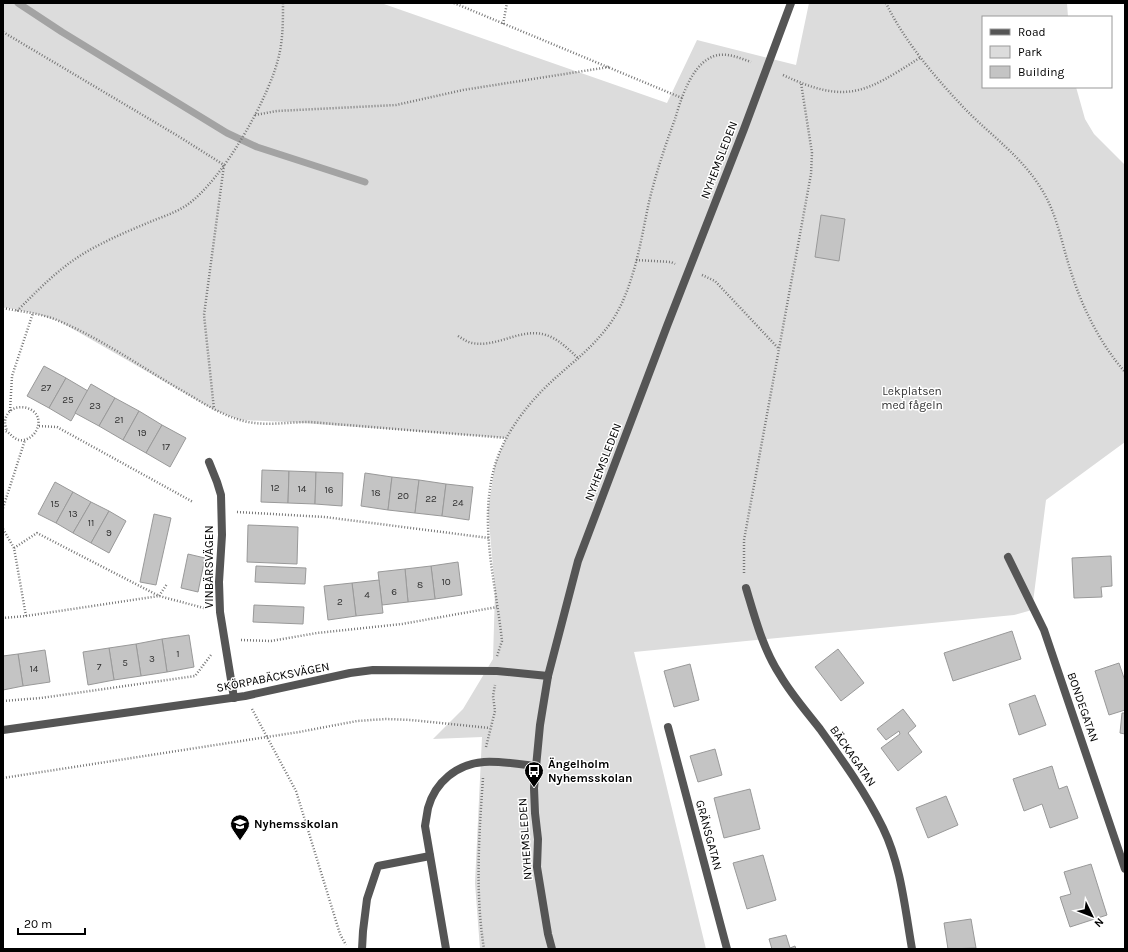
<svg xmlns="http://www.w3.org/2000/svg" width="1128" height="952" viewBox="0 0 1128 952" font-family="Karla,sans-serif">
<rect width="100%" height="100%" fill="#fff"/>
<path fill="#dcdcdc" d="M3,3H381L667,103L697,40L796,65L809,3H1067L1068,17H983V87H1076L1085,119L1094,134L1125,165V442L1046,500L1032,610L1014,615L634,652L706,949H480L475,883L482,737L433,739L463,709L493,659L495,591L488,510L495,464L506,438L289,422L240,420L214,410L59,321L33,313L3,307Z"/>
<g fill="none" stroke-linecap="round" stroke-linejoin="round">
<path stroke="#a3a3a3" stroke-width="7" d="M18,3L62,32L227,133L257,147L365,182"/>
</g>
<g fill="#c4c4c4" stroke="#999">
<path d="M821,215L845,219L839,261L815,257Z"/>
<path d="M44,366L66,378L49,408L27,396Z"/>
<path d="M66,378L88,391L71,421L49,408Z"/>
<path d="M91,384L115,398L99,426L75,413Z"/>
<path d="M115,398L139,411L123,440L99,426Z"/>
<path d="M139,411L162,425L146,453L123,440Z"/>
<path d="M162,425L186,438L170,467L146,453Z"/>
<path d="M262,470L289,471L288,503L261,502Z"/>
<path d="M289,471L316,472L315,504L288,503Z"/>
<path d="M316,472L343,473L342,506L315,504Z"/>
<path d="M365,473L392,477L388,510L361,506Z"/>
<path d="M392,477L419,480L415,513L388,510Z"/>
<path d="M419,480L446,484L442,516L415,513Z"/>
<path d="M55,482L73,492L56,523L38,514Z"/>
<path d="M446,484L473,487L469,520L442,516Z"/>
<path d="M73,492L91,502L73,533L56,523Z"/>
<path d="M91,502L109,511L91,543L73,533Z"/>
<path d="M109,511L126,521L109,553L91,543Z"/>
<path d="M154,514L171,518L156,585L140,582Z"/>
<path d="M248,525L298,527L297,564L247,562Z"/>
<path d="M188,554L205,558L198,592L181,588Z"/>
<path d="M1111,556L1112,586L1101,587L1102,597L1074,598L1072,558Z"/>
<path d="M458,562L462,595L435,599L431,566Z"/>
<path d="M256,566L306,568L305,584L255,582Z"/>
<path d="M431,566L435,599L408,602L405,569Z"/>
<path d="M405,569L408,602L382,605L378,572Z"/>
<path d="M379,580L383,613L356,616L352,583Z"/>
<path d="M352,583L356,616L328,620L324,586Z"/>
<path d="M254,605L304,607L303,624L253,622Z"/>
<path d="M1012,631L1021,659L953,681L944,653Z"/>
<path d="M189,635L194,667L167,672L162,639Z"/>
<path d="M162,639L167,672L141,676L136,644Z"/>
<path d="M136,644L141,676L114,680L109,648Z"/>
<path d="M109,648L114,680L88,685L83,652Z"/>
<path d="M838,649L864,683L841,701L815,667Z"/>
<path d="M45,650L50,682L23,686L18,654Z"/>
<path d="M18,654L23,686L3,690V656Z"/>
<path d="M1119,663L1125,681V710L1109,715L1095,671Z"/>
<path d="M690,664L699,700L674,707L664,671Z"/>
<path d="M1035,695L1046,725L1019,735L1009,704Z"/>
<path d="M903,709L916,726L908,733L922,752L898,771L881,748L900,734L899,731L886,740L877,729Z"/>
<path d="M1122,713H1125V734L1120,733Z"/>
<path d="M715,749L722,775L698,782L690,756Z"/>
<path d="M1052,766L1059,789L1067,786L1078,818L1050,828L1042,804L1024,811L1013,779Z"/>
<path d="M750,789L760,829L724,838L714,798Z"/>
<path d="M946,796L958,825L928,838L916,808Z"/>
<path d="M763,855L776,900L747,909L733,863Z"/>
<path d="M1091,864L1107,915L1070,927L1060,897L1071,894L1064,872Z"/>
<path d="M971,919L976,948L948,949L944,923Z"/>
<path d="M786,935L790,948L795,946L796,949H772L769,939Z"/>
</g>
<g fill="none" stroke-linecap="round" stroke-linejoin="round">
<g stroke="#777" stroke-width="2.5" stroke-dasharray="1 2" stroke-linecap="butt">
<path d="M454,3L682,98"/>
<path d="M886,3C904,41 938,81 967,111C993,137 1023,158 1042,190C1058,216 1062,246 1072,275C1083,309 1101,345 1125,372"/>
<path d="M503,24L507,3"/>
<path d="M3,32L178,136L224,165L204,315L214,409"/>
<path d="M783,75C847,105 865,93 921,57"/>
<path d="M255,115L277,111L396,105L463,90L609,67"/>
<path d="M636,260L671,262L675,264"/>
<path d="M702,275L715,281L779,349"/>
<path d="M3,308C22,312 41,313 59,321C102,339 141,367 181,390C200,401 219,414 240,420C262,427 287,422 310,422L506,438"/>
<path d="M17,311C44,284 65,262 99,245C118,235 138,227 157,219C168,215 178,211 187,205C223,180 272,94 280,51C283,35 283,19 283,3"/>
<path d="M458,336C463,339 467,342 472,343C498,348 521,327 546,335C559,339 569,350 579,359"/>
<path d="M10,411L12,376L33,313"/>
<path d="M39,426L57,427L193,502"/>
<path d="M3,430C11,432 14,442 24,440C29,439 34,435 36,431C49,406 7,397 5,422C5,424 6,428 7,431"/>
<path d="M3,508L25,440"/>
<path d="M237,512L325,517L489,538"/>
<path d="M3,529L14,548L26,616L3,618"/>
<path d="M14,548L37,533L159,596L167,584"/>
<path d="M744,573V540L811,174L812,153L801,83"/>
<path d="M26,616L159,596L204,608"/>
<path d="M241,640L271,641L317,633L402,624L497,607"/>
<path d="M497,656L502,641C496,583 478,523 495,465C506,429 533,397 561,373C577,359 593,346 606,329C619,313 627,293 633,273C640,250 644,225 649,202C656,173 665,146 675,119C681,99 690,70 708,59C722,50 737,57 751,62"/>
<path d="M3,701L41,698L195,676L211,655"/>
<path d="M252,709L296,791L340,934L346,945"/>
<path d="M486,747L495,711L493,696L495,685"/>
<path d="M3,778L299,732L357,721L386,719L411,720L490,728"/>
<path d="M483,778C479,835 475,892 484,949"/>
</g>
<g stroke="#555" stroke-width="8">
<path d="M362,949L363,931L367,899L378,866L430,856"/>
<path d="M446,949L425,826C426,820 427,814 428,808C435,782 457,764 484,762C500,761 519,764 536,766"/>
</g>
<g stroke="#555" stroke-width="8">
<path d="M209,462L217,482L221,495L222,535L219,582L220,612L234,698"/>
<path d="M1008,557L1044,630L1125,869"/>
<path d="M746,588C755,618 763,649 780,675C791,694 806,711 820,729C843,761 866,793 883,828C901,865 905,909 912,949"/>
<path d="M668,727L727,949"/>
<path d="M3,730L245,696L350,673L373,670L497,671L548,676"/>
<path d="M552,949L548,934L537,867L538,839L535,813L534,788L540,725L548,676L578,561L667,326L744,129L791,3"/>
</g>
</g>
<defs>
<g id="bus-pin" transform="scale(1)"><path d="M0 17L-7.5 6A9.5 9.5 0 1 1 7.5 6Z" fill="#000" stroke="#fff"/><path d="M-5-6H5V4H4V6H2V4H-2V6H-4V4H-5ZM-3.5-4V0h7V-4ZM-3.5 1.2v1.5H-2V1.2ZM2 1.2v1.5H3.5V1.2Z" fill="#fff"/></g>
<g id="school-pin" transform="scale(1)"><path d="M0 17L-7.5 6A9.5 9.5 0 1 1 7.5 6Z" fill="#000" stroke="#fff"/><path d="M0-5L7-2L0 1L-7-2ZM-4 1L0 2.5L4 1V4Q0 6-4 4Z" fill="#fff"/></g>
</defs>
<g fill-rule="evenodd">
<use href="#bus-pin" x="534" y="771"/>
<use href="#school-pin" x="240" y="824"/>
</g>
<g text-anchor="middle" stroke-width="3" stroke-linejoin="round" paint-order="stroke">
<g font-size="10" fill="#313131">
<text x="46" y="391">27</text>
<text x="68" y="403">25</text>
<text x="95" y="409">23</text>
<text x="119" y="423">21</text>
<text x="142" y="436">19</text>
<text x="166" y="450">17</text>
<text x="275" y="491">12</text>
<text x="302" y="492">14</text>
<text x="329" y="493">16</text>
<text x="376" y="496">18</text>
<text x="403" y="499">20</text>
<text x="431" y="502">22</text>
<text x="458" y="506">24</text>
<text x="55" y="507">15</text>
<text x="73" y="517">13</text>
<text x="91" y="526">11</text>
<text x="109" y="536">9</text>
<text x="446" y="585">10</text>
<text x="420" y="588">8</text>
<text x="394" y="595">6</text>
<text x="367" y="598">4</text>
<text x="340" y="605">2</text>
<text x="178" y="657">1</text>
<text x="152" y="662">3</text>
<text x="125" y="666">5</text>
<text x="99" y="670">7</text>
<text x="34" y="672">14</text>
</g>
<g font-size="12" fill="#000" stroke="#fff">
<text transform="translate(719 160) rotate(-69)" y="4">NYHEMSLEDEN</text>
<text transform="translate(603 462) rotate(-69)" y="4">NYHEMSLEDEN</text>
<text transform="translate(209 567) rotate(-90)" y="4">VINBÄRSVÄGEN</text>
<text transform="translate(273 677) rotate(-11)" y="4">SKÖRPABÄCKSVÄGEN</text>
<text transform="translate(1083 707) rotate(71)" y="4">BONDEGATAN</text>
<text transform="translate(853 756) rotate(55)" y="4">BÄCKAGATAN</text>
<text transform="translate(709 835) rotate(75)" y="4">GRÄNSGATAN</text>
<text transform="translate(525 839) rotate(-94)" y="4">NYHEMSLEDEN</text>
</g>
<g font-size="12" fill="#333" stroke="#fff">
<text x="912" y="395">Lekplatsen<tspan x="912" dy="14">med fågeln</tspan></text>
</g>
<g font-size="12" font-weight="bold" fill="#000" stroke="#fff" text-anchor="start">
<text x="548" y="768">Ängelholm<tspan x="548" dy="14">Nyhemsskolan</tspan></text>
<text x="254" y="828">Nyhemsskolan</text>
</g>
</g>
<rect width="1128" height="952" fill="none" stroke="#000000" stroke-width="8"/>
<rect x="982" y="16" width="130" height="72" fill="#ffffff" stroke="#999999"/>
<rect x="990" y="29" width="20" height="6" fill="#555555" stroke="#999999"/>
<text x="1018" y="36" font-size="12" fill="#000000">Road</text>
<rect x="990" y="46" width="20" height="12" fill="#dcdcdc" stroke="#999999"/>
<text x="1018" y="56" font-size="12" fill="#000000">Park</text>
<rect x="990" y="66" width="20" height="12" fill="#c4c4c4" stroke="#999999"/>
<text x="1018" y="76" font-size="12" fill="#000000">Building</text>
<g transform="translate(1092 916) rotate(133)" stroke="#ffffff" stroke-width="3" paint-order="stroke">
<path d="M0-3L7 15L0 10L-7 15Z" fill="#000000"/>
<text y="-6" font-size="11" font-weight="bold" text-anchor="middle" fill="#000000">N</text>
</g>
<path d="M18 928v6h67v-6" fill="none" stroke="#000000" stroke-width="2"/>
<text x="24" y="928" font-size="12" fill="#000000" stroke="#ffffff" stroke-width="3" paint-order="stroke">20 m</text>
</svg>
